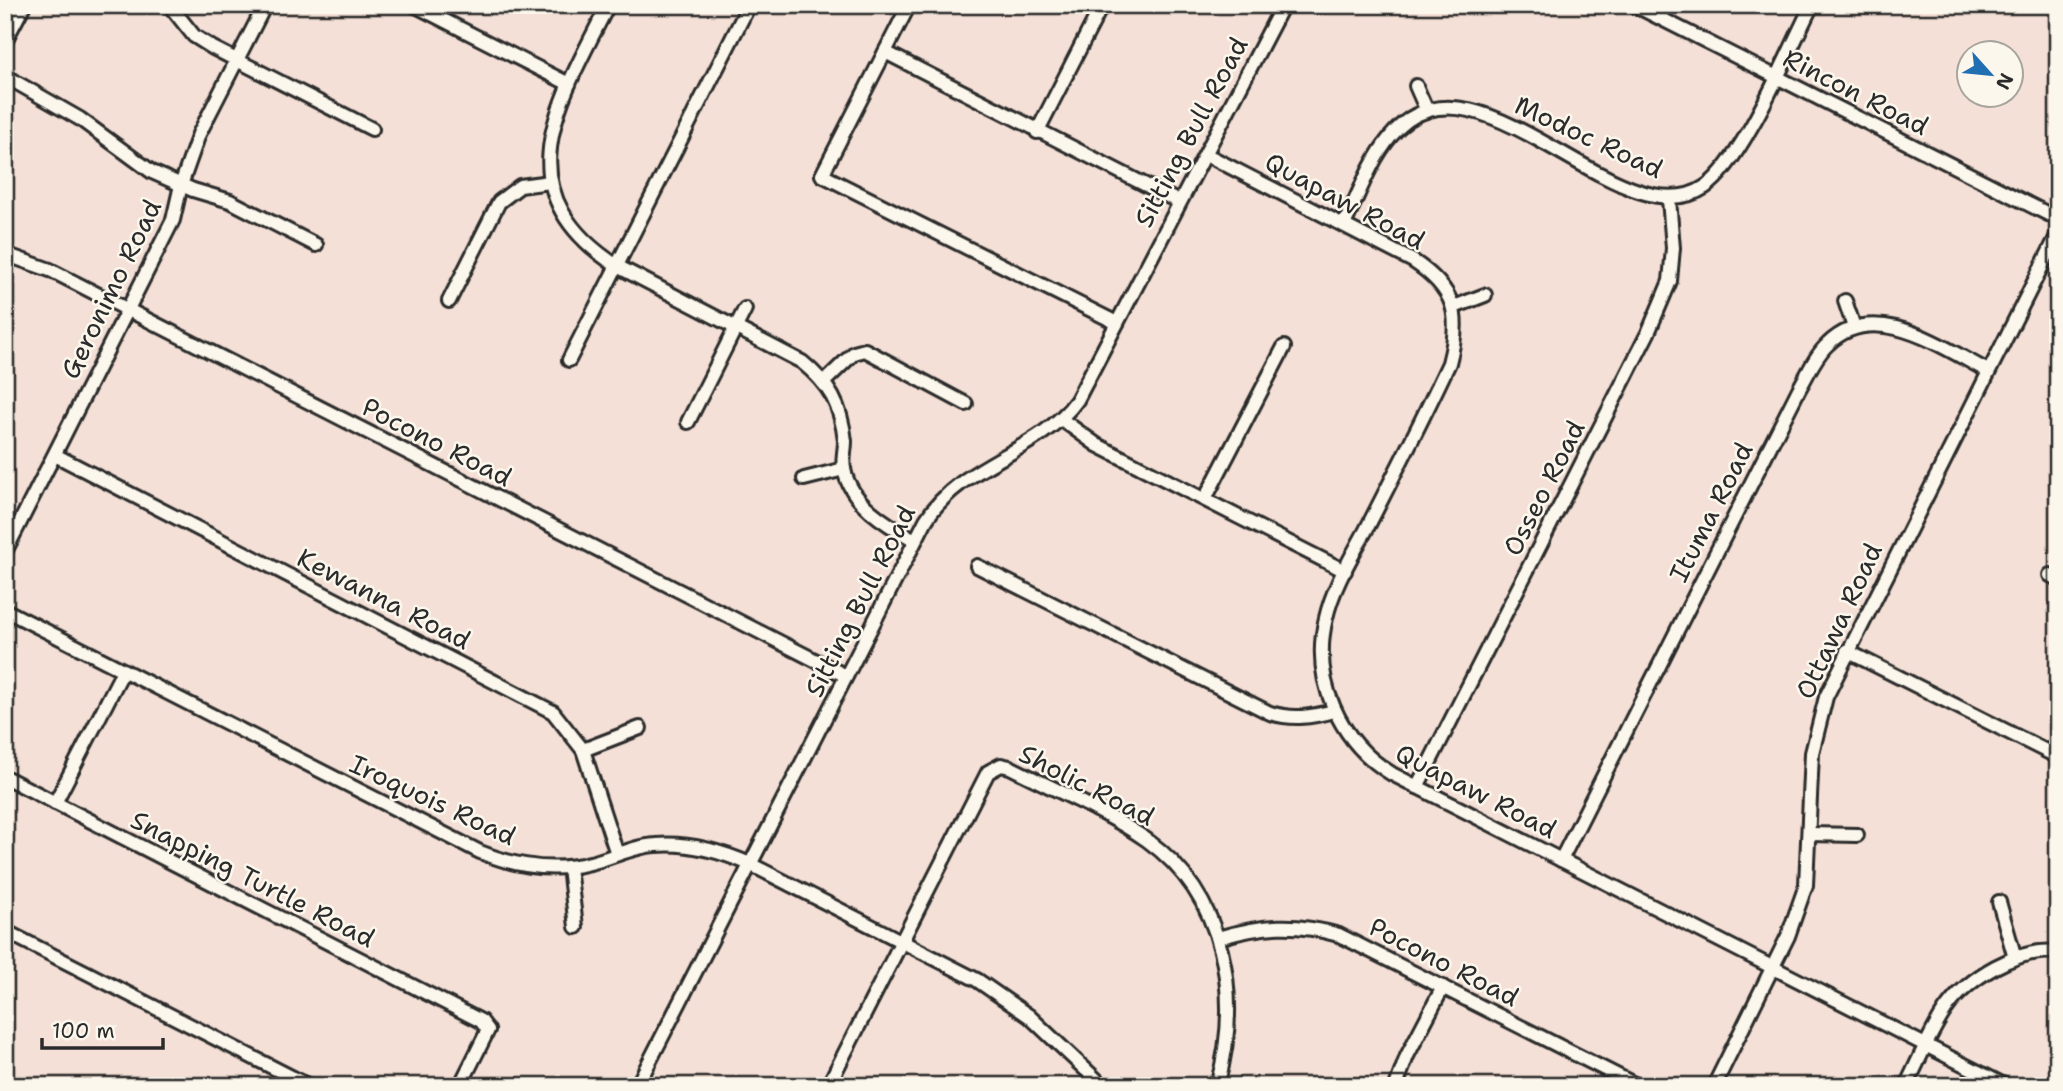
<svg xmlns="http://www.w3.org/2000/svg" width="2063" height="1091" viewBox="0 0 2063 1091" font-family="'Shantell Sans',sans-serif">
<rect width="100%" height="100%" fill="#f4e0d6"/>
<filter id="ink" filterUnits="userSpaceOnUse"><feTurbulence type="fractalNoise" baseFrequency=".0143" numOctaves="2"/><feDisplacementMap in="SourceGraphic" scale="14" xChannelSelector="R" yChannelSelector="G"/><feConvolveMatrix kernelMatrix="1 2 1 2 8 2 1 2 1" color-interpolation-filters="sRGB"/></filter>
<g filter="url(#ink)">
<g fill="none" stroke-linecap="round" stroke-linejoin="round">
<g stroke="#2b2b2b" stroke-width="18">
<g id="minor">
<path d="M414,5L569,84"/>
<path d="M608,5C560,101 500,190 617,266L802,362C830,385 841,405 845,441C845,450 842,460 844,469C850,503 887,525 915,540"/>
<path d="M909,5L822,175L1117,323"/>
<path d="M1634,5L2058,219"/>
<path d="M171,7L194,36L213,48L372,129"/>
<path d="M5,41L24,5"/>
<path d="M885,52L1179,202"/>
<path d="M5,76L80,119L152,172L193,190L230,201L316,245"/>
<path d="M1416,86L1427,111"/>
<path d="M1037,132L1102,5"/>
<path d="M1207,155L1413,261C1455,289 1462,314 1449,363C1423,419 1394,475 1366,530C1351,558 1333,587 1326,618C1311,679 1339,742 1392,774L2006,1086"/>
<path d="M1344,225C1358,196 1370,161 1391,136C1474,34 1620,244 1705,187C1742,163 1790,48 1812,5"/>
<path d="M5,254L50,270L846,676"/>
<path d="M449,301L499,202L520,186L550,182"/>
<path d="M1845,301L1854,327"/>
<path d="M1454,307L1485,295"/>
<path d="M569,360L749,5"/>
<path d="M825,381L854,353L865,350L966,404"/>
<path d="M1061,419L1097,445L1345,571"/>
<path d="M688,422L745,309"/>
<path d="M55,455L553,712L583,750L617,854"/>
<path d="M804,479L844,469"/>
<path d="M1205,499L1284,347"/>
<path d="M5,552L173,220L181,185L199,134L265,5"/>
<path d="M977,566L1270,713C1294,720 1311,717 1334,711"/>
<path d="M2050,575L2058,579"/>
<path d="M5,610L480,852C515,866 552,873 590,863C612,858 633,846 656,845C689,842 720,851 750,864L977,980L1029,1016L1103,1086"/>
<path d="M1847,651L2058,757"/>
<path d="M583,750L640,728"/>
<path d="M5,777L481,1021L488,1030L460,1086"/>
<path d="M1417,787L1648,333L1670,281L1673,248L1669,199"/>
<path d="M55,803L123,671"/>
<path d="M1810,834L1857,835"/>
<path d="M1561,860L1799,389C1808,374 1815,356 1828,344C1875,298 1943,348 1988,371"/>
<path d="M569,867L576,927"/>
<path d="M1999,902L2015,958"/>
<path d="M5,931L309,1086"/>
<path d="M1218,938C1262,925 1295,922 1339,935L1638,1086"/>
<path d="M5,1083L10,1086"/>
<path d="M637,1086L926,520C962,462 1038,454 1077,400L1283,5"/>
<path d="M828,1086L988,772L1001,765L1010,767C1055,790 1106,811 1147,840C1226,897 1242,997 1217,1086"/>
<path d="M1396,1086L1407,1056L1443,987"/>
<path d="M1714,1086L1788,936L1806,885L1812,753L1826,697L2058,234"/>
<path d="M1906,1086C1919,1060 1930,1032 1946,1009C1968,978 2018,947 2058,952"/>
</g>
</g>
<use href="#minor" stroke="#fbf7ec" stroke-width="12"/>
</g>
</g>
<g text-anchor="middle" stroke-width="5" stroke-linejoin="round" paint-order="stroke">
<g font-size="26" fill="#2b2b2b" stroke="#fbf7ec">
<text transform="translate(1856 92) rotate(27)" y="9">Rincon Road</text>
<text transform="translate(1191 132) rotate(-62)" y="9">Sitting Bull Road</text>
<text transform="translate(1589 137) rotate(25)" y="9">Modoc Road</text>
<text transform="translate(1345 201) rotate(28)" y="9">Quapaw Road</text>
<text transform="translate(111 289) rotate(-64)" y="9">Geronimo Road</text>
<text transform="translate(437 442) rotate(27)" y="9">Pocono Road</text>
<text transform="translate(1544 488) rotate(-63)" y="9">Osseo Road</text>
<text transform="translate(1711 512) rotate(-63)" y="9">Ituma Road</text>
<text transform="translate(384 599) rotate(27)" y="9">Kewanna Road</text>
<text transform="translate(860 601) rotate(-63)" y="9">Sitting Bull Road</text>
<text transform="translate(1839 621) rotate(-65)" y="9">Ottawa Road</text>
<text transform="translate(1087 785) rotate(27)" y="9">Sholic Road</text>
<text transform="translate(1476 791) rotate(27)" y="9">Quapaw Road</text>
<text transform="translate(433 800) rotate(25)" y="9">Iroquois Road</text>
<text transform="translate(253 879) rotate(27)" y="9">Snapping Turtle Road</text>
<text transform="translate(1444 962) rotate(27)" y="9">Pocono Road</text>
</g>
</g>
<rect width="2063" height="1091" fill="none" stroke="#fbf7ec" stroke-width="28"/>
<rect x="14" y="14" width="2035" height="1063" fill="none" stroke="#2b2b2b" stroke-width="2.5" filter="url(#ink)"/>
<g transform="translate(1990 74) rotate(117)"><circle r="33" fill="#fbf7ec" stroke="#a8a59f" stroke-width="2"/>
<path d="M0-5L12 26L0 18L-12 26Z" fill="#1f6fb2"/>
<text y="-10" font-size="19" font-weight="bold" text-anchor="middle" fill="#2b2b2b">N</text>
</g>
<path d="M42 1038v10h121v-10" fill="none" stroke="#2b2b2b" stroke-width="3.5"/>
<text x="52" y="1038" font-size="21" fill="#2b2b2b" stroke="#fbf7ec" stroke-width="5" paint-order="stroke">100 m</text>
</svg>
